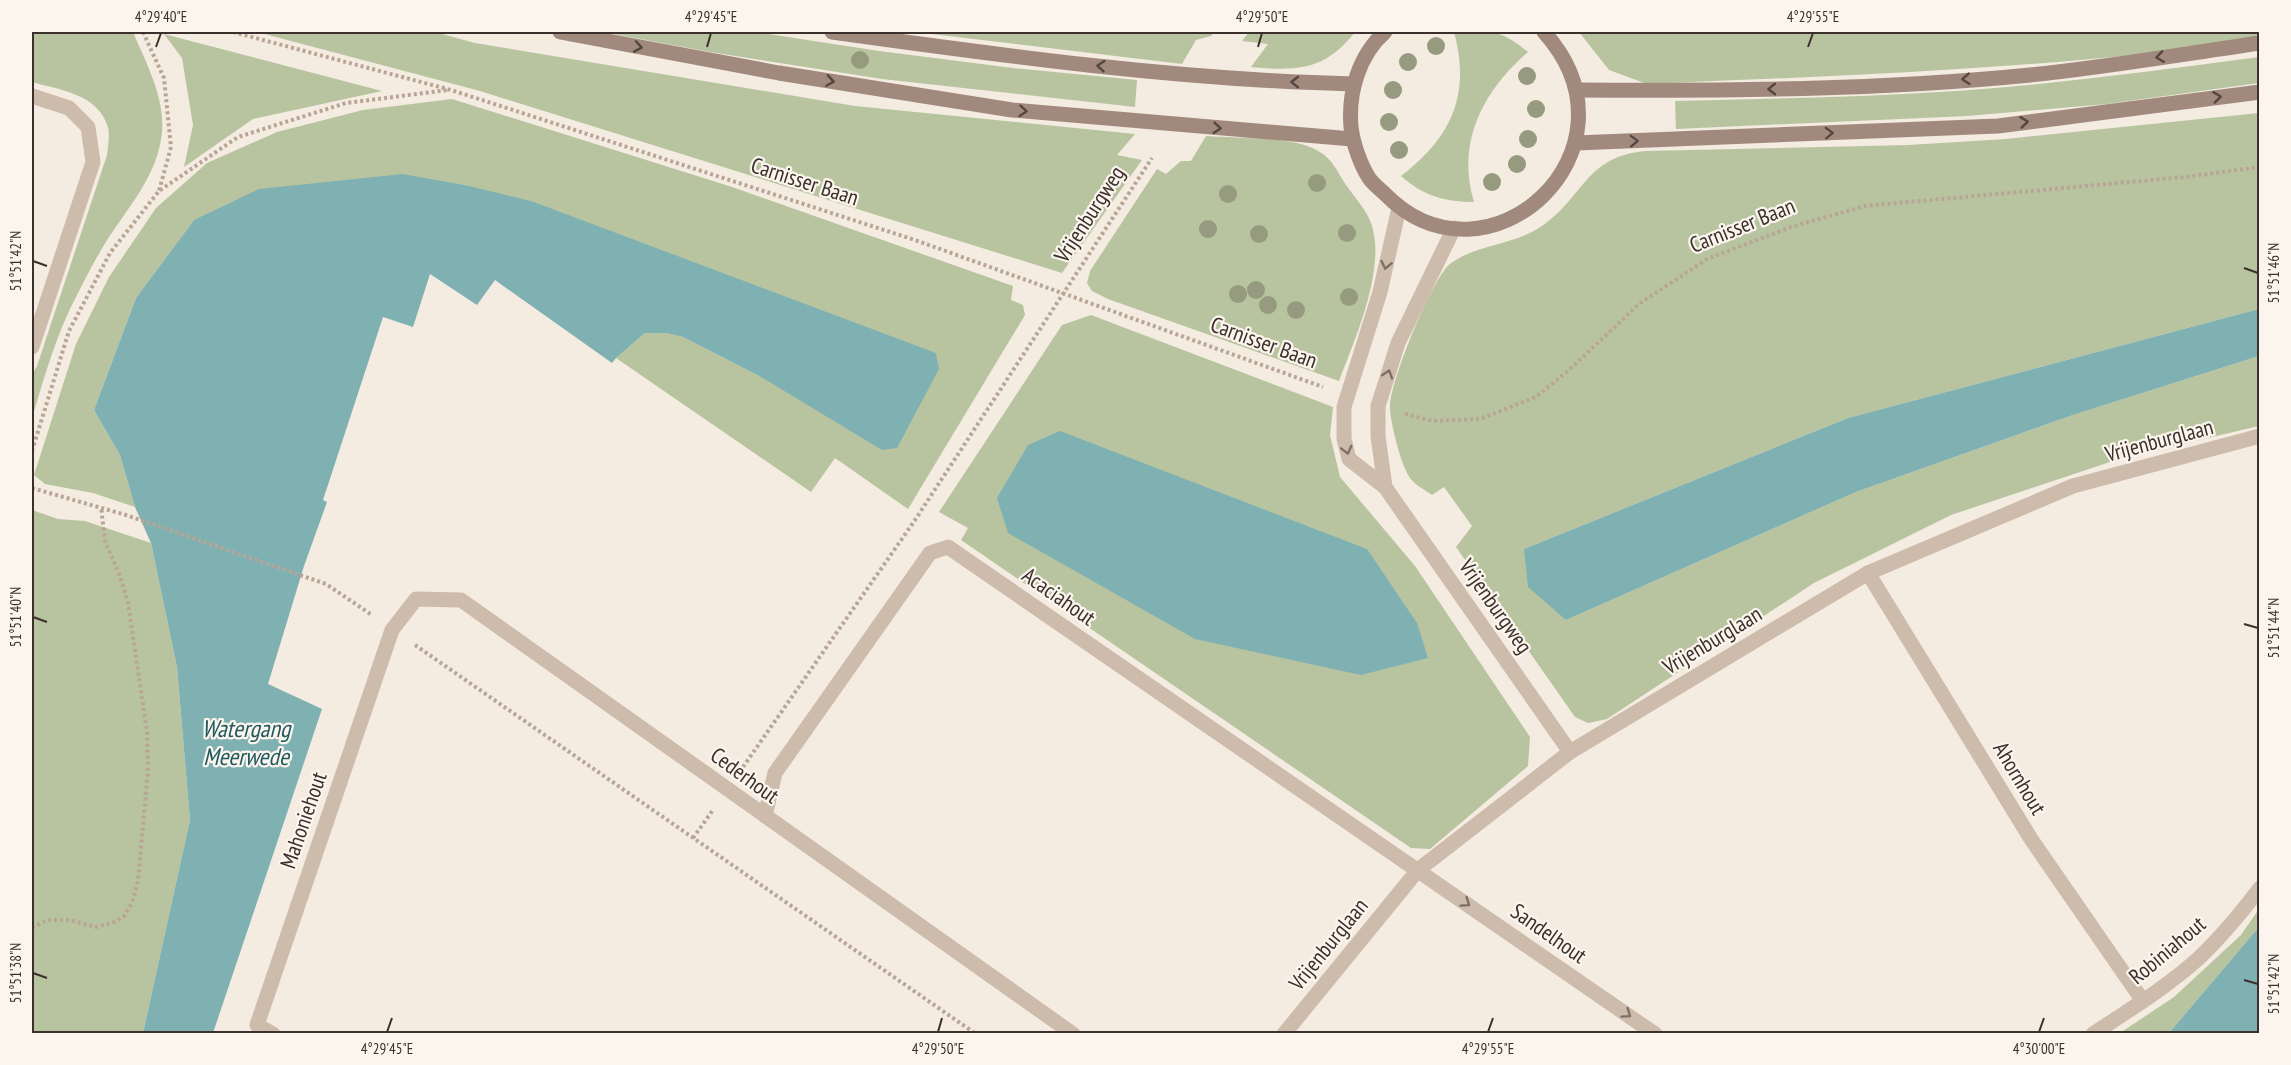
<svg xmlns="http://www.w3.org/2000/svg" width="2291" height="1065" viewBox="0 0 2291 1065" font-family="'PT Sans Narrow',sans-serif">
<rect width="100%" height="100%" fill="#f4ebe1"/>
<g fill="#b8c4a0">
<path d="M32,32H133C146,63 165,97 162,132C158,176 127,208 104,245C95,260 86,277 78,293C57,332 45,375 32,418V375L37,366L107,155C108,147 110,135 108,127C98,94 60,90 32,82Z"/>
<path d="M257,32H435L475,43L855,106L1135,134L1117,155L1142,160L1062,273L480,91Z"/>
<path d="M603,32H756L879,51L1013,68L1137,80L1135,107L882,79L710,52Z"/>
<path d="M915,32H1214L1211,36L1196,40L1182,64Z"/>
<path d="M1249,32H1355C1325,71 1296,71 1251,67L1268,44L1242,41Z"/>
<path d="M1454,32C1491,31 1498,28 1528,52C1483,91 1456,142 1474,202C1446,202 1423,196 1401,176C1452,137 1471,94 1454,32Z"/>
<path d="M1579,32H2259L2260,39C2057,69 1852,75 1647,84L1609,70Z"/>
<path d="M164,34L382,91L253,119L184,167L193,125L182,58Z"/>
<path d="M2259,57V83L2107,104L1967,116L1676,129L1675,101C1769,99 1863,97 1957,91C2058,84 2159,70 2259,57Z"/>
<path d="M452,99L729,186L1013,286L1011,300L1023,305L1025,315L908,509L835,458L811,492L616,358L645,333H666L683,337L761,377L936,353L194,220L136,298L94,410L120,455L135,507L93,493L45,484L34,475L76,344L109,277L156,208L207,163L277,132L363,110Z"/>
<path d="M2259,113V309L1848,418L1524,549L1566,620L1856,492L2073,415L2259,356V426L2122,458L1951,515L1814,583L1607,719L1588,723L1575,717L1456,547L1472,526L1444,487L1432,495C1425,490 1415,485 1410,478C1401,465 1391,425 1390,409C1388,386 1432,278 1450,264C1476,244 1513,246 1542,226C1585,196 1585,157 1645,151L1908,145L2006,139Z"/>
<path d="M1206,136C1234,138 1286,137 1310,147C1332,156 1335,168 1346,185C1355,198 1366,209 1371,223C1387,267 1355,339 1339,381L1108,299L1092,291L1087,283L1090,271L1157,169L1166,174L1181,161H1191Z"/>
<path d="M1091,315L1333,407L1330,435L1340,477L1415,566L1530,737L1528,766L1430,849L1411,848L961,540L968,528L939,512L1062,325Z"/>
<path d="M32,510L58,519L85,521L151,543L177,667L190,820L143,1033L32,1034Z"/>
<path d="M2259,909V927L2169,1033H2120L2174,997L2241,935Z"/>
</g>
<g fill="#7fb0b2">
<path d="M403,174L469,186L531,201L936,353L939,369L897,448L882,450L761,377L683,337L666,333H645L616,358L612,363L495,280L477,305L430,274L413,327L383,317L323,500L327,502L304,566L268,684L322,709L213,1033H143L190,820L177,667L151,543L135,507L120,455L94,410L136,298L194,220L259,189Z"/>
<path d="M2259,309V356L2073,415L1856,492L1566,620L1528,587L1524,549L1848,418Z"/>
<path d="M1060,431L1367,549L1417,623L1428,658L1361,675L1195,639L1008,533L997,498L1028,445Z"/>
<path d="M2259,927V1033H2169Z"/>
</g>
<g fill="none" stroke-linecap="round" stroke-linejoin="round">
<g stroke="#b9a596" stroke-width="4" stroke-dasharray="3 3" stroke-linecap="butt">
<path d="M143,32L164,78L171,147L159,191"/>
<path d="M233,32L451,90L915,240L1323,387"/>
<path d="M1405,414L1433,421L1480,419L1536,397L1569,370L1639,304L1707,259L1791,227L1865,206L2185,177L2260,167"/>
<path d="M32,451L69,331L110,253L159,191L238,137L346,103L448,90"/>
<path d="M32,488L126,515L326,584L372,615"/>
<path d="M415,645L976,1034"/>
<path d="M743,767L913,523L1152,158"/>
<path d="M693,838L713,810"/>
<path d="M32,928L47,920H69L96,927L112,923L124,916L132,903L138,881L148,771L147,732L128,603L120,576L105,541L101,507"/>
</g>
<g stroke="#cdbbac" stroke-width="15">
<path d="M32,96L69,108L88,127L93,162L32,347"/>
<path d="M1399,208L1380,292L1344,407V439L1349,459L1385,487L1570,752"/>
<path d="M1385,487L1378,436V406L1398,343L1454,228"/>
<path d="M1868,573L2031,839L2143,1001"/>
<path d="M765,816L775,773L930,553L948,547L1655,1034"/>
<path d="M273,1034L257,1025L392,630L416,599L461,600L1073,1034"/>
<path d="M1284,1034L1418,870L1570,752L1868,573L2073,486L2260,436"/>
<path d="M2093,1034C2129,1010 2167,987 2199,958C2221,937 2241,913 2260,888"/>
</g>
<g stroke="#a18a7d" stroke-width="15">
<path d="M560,32L779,73L1012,110L1352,139"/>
<path d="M832,32C1005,56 1179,80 1354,84"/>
<path d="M1385,32C1359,55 1348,92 1351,127C1353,143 1360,164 1369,178C1373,184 1380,189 1385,194C1487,298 1650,150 1544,32"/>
<path d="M1577,90C1727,91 1880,90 2030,75C2107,67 2183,54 2260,43"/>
<path d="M1576,143L1998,126L2260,92"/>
</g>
</g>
<g fill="#969b7f">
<circle cx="1436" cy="46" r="9"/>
<circle cx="860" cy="60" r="9"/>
<circle cx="1408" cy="62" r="9"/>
<circle cx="1527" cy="76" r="9"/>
<circle cx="1393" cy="90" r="9"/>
<circle cx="1536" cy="109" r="9"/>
<circle cx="1389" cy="122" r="9"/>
<circle cx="1528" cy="139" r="9"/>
<circle cx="1399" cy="150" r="9"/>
<circle cx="1517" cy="164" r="9"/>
<circle cx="1492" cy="182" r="9"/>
<circle cx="1317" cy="183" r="9"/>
<circle cx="1228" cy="194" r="9"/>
<circle cx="1208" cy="229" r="9"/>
<circle cx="1347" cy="233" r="9"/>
<circle cx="1259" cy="234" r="9"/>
<circle cx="1256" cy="290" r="9"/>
<circle cx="1238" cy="294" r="9"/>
<circle cx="1349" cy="297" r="9"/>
<circle cx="1268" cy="305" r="9"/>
<circle cx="1296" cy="310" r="9"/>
</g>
<defs><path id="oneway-chevron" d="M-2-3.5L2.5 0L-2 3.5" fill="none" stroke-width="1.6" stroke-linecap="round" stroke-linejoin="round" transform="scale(1.5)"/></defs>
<g stroke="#544640">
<use href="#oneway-chevron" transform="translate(638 47) rotate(10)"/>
<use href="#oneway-chevron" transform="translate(2160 57) rotate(172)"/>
<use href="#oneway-chevron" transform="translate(1101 66) rotate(-175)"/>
<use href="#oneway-chevron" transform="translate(1966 79) rotate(176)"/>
<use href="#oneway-chevron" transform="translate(830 81) rotate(9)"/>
<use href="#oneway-chevron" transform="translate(1295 82) rotate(-179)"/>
<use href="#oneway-chevron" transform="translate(1772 89) rotate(179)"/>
<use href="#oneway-chevron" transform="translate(2217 97) rotate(-7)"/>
<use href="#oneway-chevron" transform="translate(1023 111) rotate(5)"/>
<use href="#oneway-chevron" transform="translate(2024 122) rotate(-7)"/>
<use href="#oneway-chevron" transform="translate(1217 128) rotate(5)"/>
<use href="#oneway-chevron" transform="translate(1829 133) rotate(-2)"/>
<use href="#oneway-chevron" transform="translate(1634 141) rotate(-2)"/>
</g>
<g stroke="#7d6f65">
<use href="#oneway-chevron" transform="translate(1386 265) rotate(102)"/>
<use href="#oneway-chevron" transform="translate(1388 374) rotate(-72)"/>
<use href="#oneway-chevron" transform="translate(1347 450) rotate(76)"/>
<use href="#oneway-chevron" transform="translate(1466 903) rotate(35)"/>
<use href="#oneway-chevron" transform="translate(1627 1014) rotate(35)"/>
</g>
<path fill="none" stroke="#3b302b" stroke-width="2" d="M156,47L161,33M707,47L711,33M1258,47L1262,33M1808,47L1813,33M33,261L47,266M2244,268L2258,273M33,617L47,622M2244,624L2258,628M33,973L47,978M2244,980L2258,984M387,1032L392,1018M938,1032L942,1018M1488,1032L1493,1018M2039,1032L2044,1018"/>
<g text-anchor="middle" stroke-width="4.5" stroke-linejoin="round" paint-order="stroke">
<g font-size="22" fill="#3b302b" stroke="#fbf5ee">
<text transform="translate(805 181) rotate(18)" y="8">Carnisser Baan</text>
<text transform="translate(1089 214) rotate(-57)" y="8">Vrijenburgweg</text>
<text transform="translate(1742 225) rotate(-22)" y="8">Carnisser Baan</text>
<text transform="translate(1264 342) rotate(20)" y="8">Carnisser Baan</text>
<text transform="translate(2159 440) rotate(-15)" y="8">Vrijenburglaan</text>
<text transform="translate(1059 596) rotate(35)" y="8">Acaciahout</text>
<text transform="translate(1496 606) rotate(55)" y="8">Vrijenburgweg</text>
<text transform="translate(1712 640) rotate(-31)" y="8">Vrijenburglaan</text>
<text transform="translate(745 775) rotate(36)" y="8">Cederhout</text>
<text transform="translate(2020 778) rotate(59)" y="8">Ahornhout</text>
<text transform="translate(303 820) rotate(-71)" y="8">Mahoniehout</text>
<text transform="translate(1549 933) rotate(35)" y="8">Sandelhout</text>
<text transform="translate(1328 944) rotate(-51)" y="8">Vrijenburglaan</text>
<text transform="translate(2167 950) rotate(-40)" y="8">Robiniahout</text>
</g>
<g font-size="24" font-style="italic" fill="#1f5a5e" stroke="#fbf5ee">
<text x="246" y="737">Watergang<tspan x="246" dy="28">Meerwede</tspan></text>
</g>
</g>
<rect width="2291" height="1065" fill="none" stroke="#fbf5ee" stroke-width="66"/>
<rect x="33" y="33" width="2225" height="999" fill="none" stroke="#3b302b" stroke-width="2"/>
<g font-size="15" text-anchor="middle" fill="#3b302b">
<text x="161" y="22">4°29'40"E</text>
<text x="711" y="22">4°29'45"E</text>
<text x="1262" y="22">4°29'50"E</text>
<text x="1813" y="22">4°29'55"E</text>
<text transform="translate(16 261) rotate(-90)" y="5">51°51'42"N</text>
<text transform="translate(2274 273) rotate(-90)" y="5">51°51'46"N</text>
<text transform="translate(16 617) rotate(-90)" y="5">51°51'40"N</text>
<text transform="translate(2274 628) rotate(-90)" y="5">51°51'44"N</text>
<text transform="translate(16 973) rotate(-90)" y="5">51°51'38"N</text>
<text transform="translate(2274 984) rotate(-90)" y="5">51°51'42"N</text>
<text x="387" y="1054">4°29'45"E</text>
<text x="938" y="1054">4°29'50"E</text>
<text x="1488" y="1054">4°29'55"E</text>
<text x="2039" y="1054">4°30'00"E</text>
</g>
</svg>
